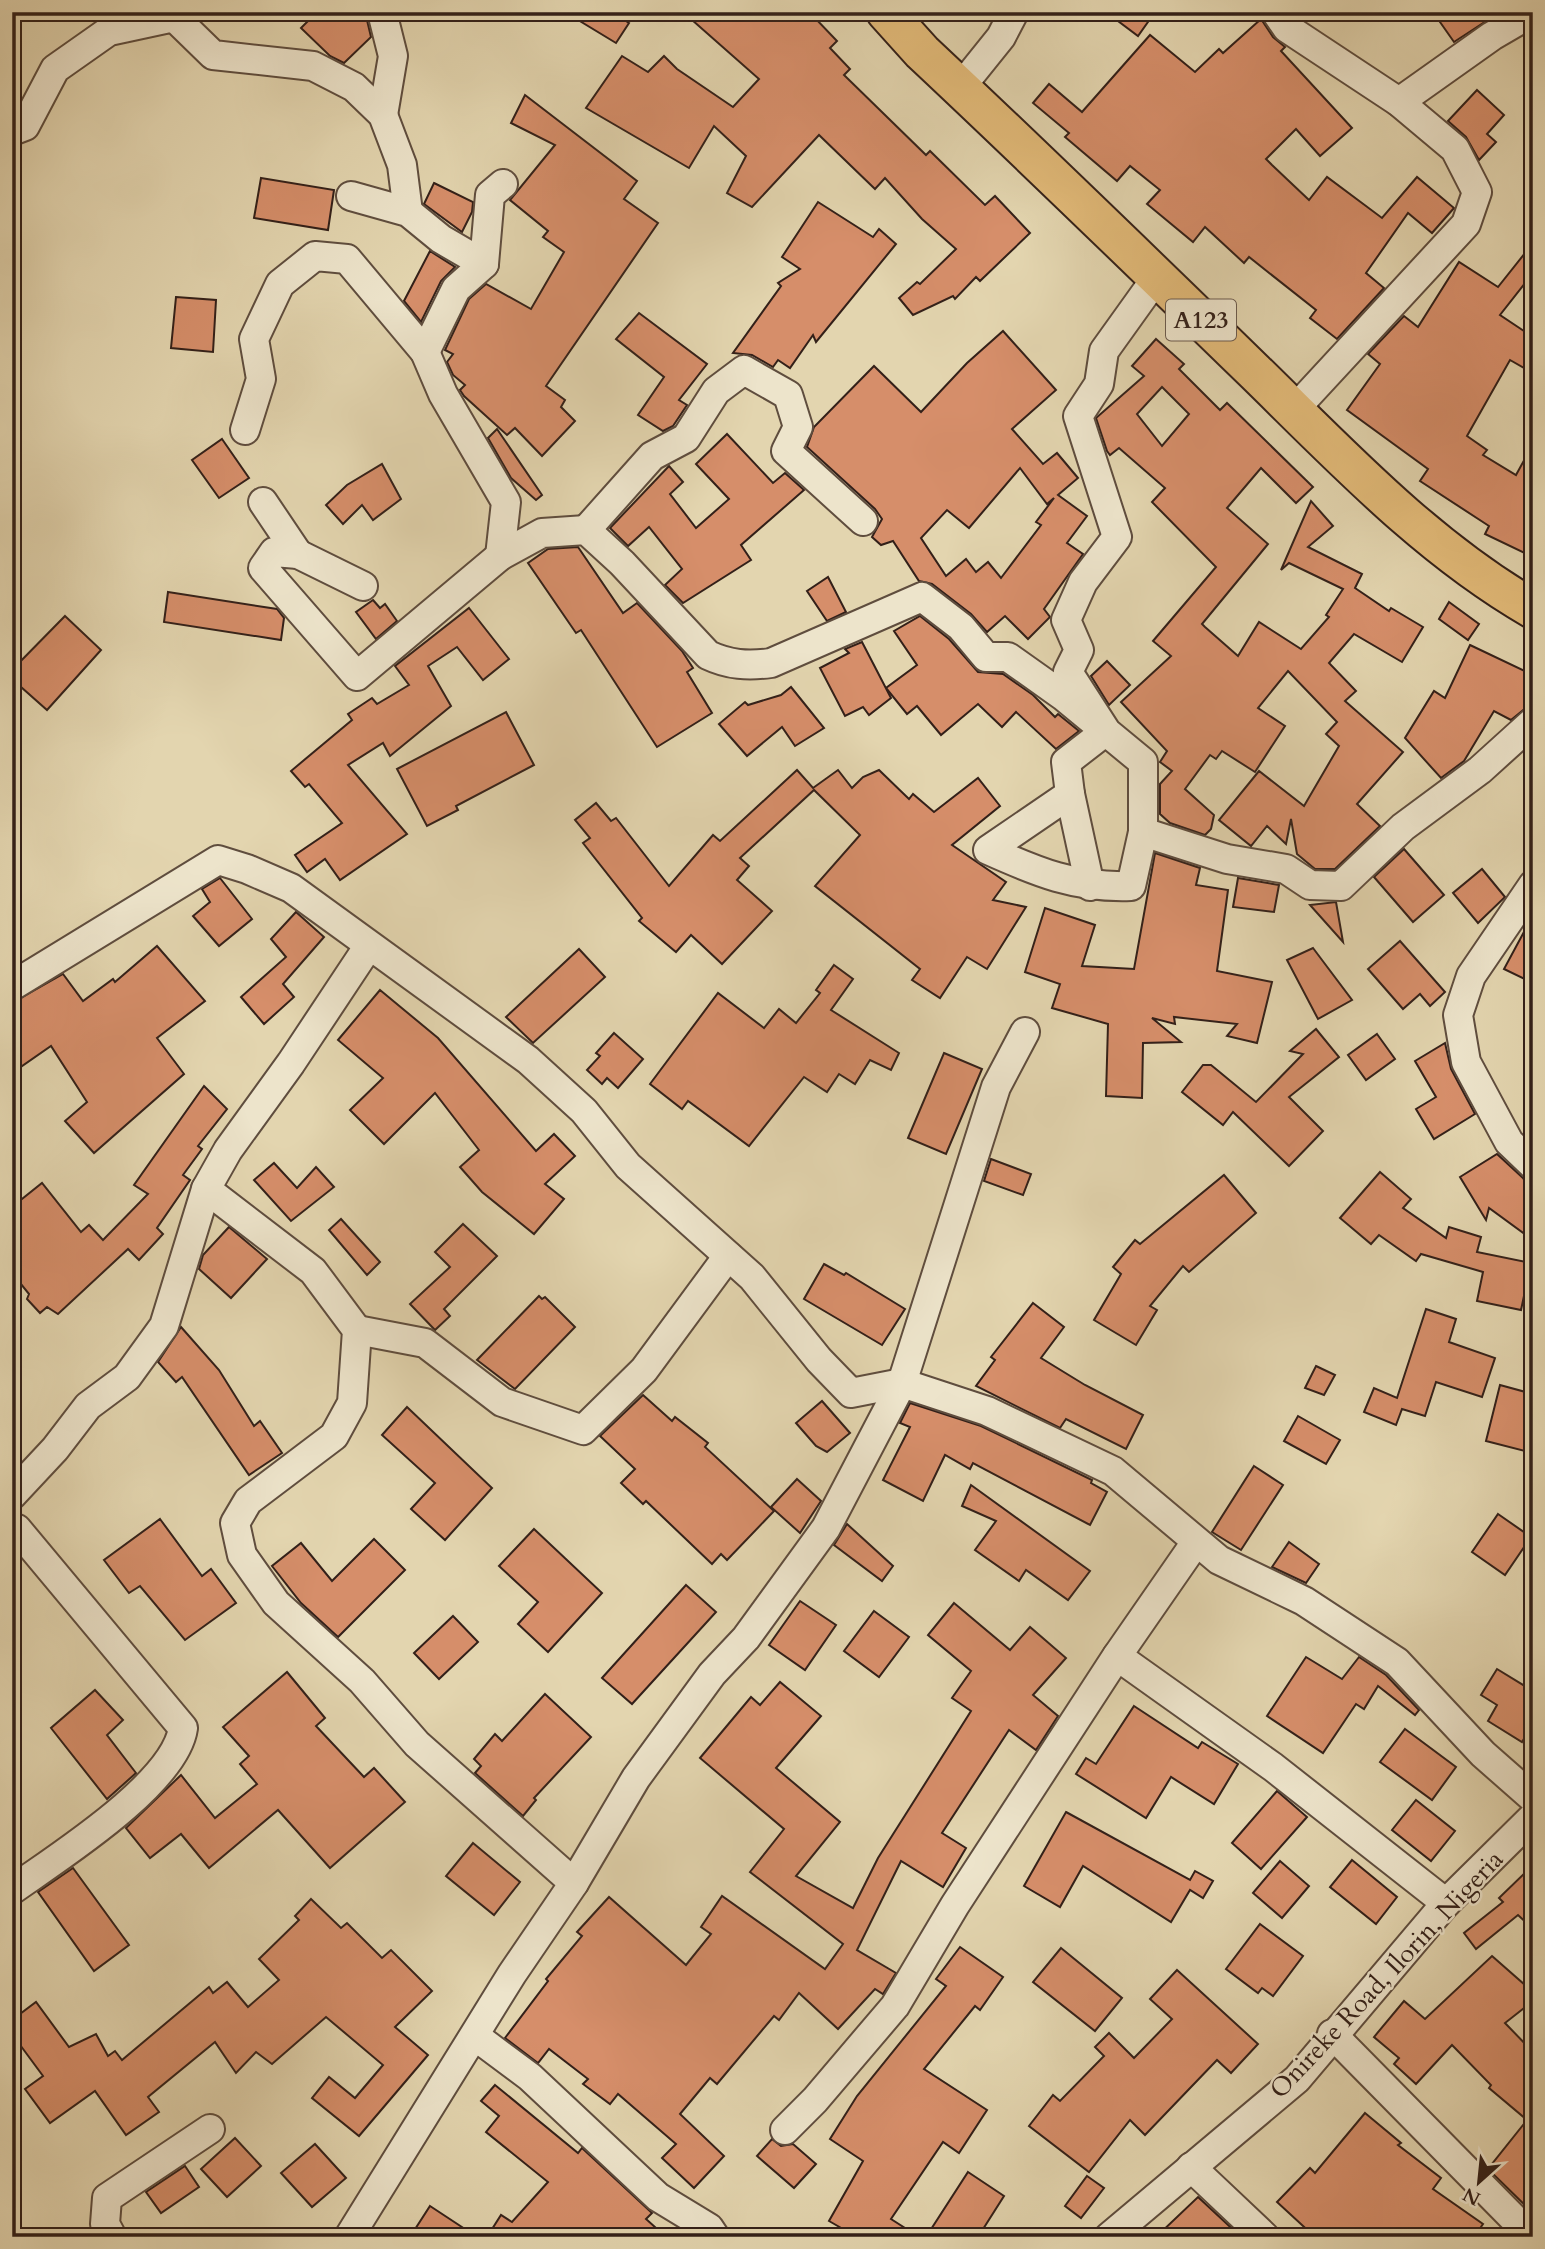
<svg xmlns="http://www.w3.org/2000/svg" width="1545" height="2249" viewBox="0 0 1545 2249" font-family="Cardo,serif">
<rect width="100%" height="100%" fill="#e3d5af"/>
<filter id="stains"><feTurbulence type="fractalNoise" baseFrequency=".00286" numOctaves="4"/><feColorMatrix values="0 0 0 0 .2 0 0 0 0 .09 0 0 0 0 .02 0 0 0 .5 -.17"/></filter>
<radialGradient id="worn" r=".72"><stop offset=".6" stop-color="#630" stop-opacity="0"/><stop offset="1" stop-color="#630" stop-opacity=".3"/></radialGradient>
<g fill="#d68e6a" stroke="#332019" stroke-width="2" fill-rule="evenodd">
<path d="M317,12H359L367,20L371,37L344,63L330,56L301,28Z"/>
<path d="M565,12H612L629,23L616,43Z"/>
<path d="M683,12H805L815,18L837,41L830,48L850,69L844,75L926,155L930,151L985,205L995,196L1030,233L980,281L976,277L955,299L953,296L913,315L899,298L917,282L920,284L956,249L922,219L885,178L875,189L819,135L752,207L727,193L746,156L714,126L689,168L586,108L622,56L648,72L664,56L677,69L733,107L759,79Z"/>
<path d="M1106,12H1155L1138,36Z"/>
<path d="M1433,12H1500L1454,42Z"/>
<path d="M1261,19L1273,37L1285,47L1281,51L1352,128L1320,156L1296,129L1266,159L1272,165L1309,200L1327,177L1382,218L1417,177L1454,208L1432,233L1408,213L1366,273L1384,288L1337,339L1310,318L1316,310L1249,257L1244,263L1205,227L1193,242L1147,204L1160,190L1130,166L1117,181L1065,137L1069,133L1033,103L1049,84L1082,112L1150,35L1195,72L1219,49L1223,53Z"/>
<path d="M1477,90L1504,115L1487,134L1496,142L1479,160L1466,137L1448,121Z"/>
<path d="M525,95L637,181L624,199L658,223L546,386L565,400L561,407L575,421L542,456L515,428L507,435L464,396L460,390L465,385L453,375L447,362L453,354L445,350L469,299L486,284L531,309L564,252L543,237L548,231L510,200L555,145L511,123Z"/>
<path d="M261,178L334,190L328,230L254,218Z"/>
<path d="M434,183L473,202L472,212L462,232L424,204Z"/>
<path d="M818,202L873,237L879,229L896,244L816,342L813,335L790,368L778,360L773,367L752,355L733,353L781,286L778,283L800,269L782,257Z"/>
<path d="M1533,243V273L1500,315L1533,337V373L1510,360L1467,436L1487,450L1483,455L1516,475L1533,444V557L1485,534L1489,526L1420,481L1428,469L1347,410L1380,364L1368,354L1404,316L1418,327L1459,262L1498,287Z"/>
<path d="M430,251L455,267L441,281L421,322L404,301Z"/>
<path d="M176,297L216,300L213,352L171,348Z"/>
<path d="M639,313L707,364L679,400L687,405L673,426L663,431L638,415L664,377L616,339Z"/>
<path d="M1003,331L1056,390L1012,429L1043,464L1057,453L1078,478L1058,495L1087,516L1067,543L1083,554L1044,609L1050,617L1028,639L1005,616L987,632L971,614L932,584L919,581L893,541L881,545L872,537L882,519L875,509L807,447L814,427L874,366L921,412L967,363ZM1020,468L1047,504L1054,498L1036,522L1041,525L1001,578L988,562L976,572L966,559L946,576L921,538L947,510L969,528Z"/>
<path d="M1156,339L1184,364L1179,369L1220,410L1227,403L1313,487L1296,503L1261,468L1227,508L1268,544L1202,624L1205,627L1238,656L1259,622L1301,649L1329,617L1326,615L1343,589L1289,563L1281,570L1311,501L1333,526L1308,547L1362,574L1355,588L1389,611L1391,608L1423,627L1402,662L1354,634L1329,663L1356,691L1345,701L1403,752L1357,804L1380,826L1335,869H1315L1297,854L1291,819L1286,844L1267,826L1251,846L1219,820L1259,771L1304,806L1339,746L1326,734L1337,722L1288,671L1258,708L1285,726L1255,772L1222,751L1216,759L1210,755L1185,789L1214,815L1211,829L1205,835L1170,823L1160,814V784L1172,771L1160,762L1167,751L1121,702L1171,656L1153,641L1216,567L1152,502L1165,488L1119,448L1110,455L1107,451L1096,418L1144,376L1132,366ZM1162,387L1189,414L1162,446L1137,414Z"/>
<path d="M497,429L542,495L536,500L511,478L488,438Z"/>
<path d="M727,434L773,483L785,473L804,490L741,545L751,560L683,603L665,585L682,569L649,527L628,546L610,528L669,466L683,482L670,494L696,528L729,499L696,464Z"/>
<path d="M222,439L249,478L219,498L192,460Z"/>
<path d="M382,464L401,499L373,520L362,505L343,524L326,505L347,485Z"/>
<path d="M578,547L623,613L637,603L682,651L693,668L687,672L712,713L657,747L581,630L576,633L528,563L548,549Z"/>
<path d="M828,577L846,612L827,621L807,591Z"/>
<path d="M168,592L277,609L284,618L281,640L164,622Z"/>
<path d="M373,600L380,608L385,604L397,621L376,639L356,612Z"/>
<path d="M1449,602L1479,624L1468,640L1439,619Z"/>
<path d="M469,608L509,659L483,680L457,647L428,666L451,706L390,756L383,743L348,765L407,834L340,880L325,859L307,872L295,855L342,823L309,784L305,787L291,771L352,720L348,714L372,698L377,704L409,685L395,666Z"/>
<path d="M65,616L101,650L47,710L12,679V670Z"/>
<path d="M920,616L949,639L978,672L1003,674L1033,695L1055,717L1058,714L1079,731L1056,749L1016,712L1002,727L978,704L941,735L917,706L907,714L886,688L917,665L894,631Z"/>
<path d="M862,642L891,698L869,715L863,707L845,716L820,668L849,653L845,649Z"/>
<path d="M1470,645L1533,675V695L1527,707L1511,720L1494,711L1464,761L1441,778L1405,738L1434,691L1445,698Z"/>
<path d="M1107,661L1130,685L1109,705L1091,676Z"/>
<path d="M791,687L824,728L795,746L782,727L747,756L719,724L745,702L748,705L781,695Z"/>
<path d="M506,712L534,765L456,806L458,810L427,826L397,769Z"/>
<path d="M797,770L813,788L838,770L852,788L863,777L879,770L909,799L913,794L934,812L978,778L1000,806L952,845L1006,882L993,900L1026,907L987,969L967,957L940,998L912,980L920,969L815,886L860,835L814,790L740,858L749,866L737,880L772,911L722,964L691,935L676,952L639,921L642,918L583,843L590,838L575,820L596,803L611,821L616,818L669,886L713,835L720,841Z"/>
<path d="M1404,849L1444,895L1413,922L1374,877Z"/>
<path d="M1155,853L1200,868L1196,885L1228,890L1217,971L1272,982L1257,1043L1227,1036L1237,1024L1174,1017L1175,1024L1152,1018L1181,1042L1143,1043L1142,1098L1106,1096L1108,1024L1052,1008L1060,984L1025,972L1045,908L1095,925L1082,966L1134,969Z"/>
<path d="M1482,869L1505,897L1478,923L1453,893Z"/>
<path d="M220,878L252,919L219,946L193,916L210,902L202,889Z"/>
<path d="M1238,878L1279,885L1274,912L1233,907Z"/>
<path d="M1336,902L1343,942L1310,905Z"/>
<path d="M296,912L324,937L283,984L294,997L264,1024L241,997L286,957L271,939Z"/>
<path d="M1533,915V983L1504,969Z"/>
<path d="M1400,941L1445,992L1430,1006L1420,994L1403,1009L1368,969Z"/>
<path d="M157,946L205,1001L157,1038L184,1074L94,1153L65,1121L87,1102L51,1046L12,1073V1003L63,974L83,1001L113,979L115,982Z"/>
<path d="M1313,948L1352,1000L1318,1019L1287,960Z"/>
<path d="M579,949L605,977L533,1043L506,1017Z"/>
<path d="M834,965L853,979L831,1010L899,1053L891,1070L870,1060L855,1084L839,1074L827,1092L804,1077L749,1146L688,1101L682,1109L650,1084L718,993L764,1028L779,1009L796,1023L820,993L816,990Z"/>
<path d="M380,990L438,1038L536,1151L554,1134L575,1156L545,1184L564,1199L534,1234L482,1192L460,1167L479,1150L435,1093L384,1144L350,1110L383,1078L338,1040Z"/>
<path d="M1316,1029L1339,1057L1289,1097L1323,1131L1289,1166L1233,1112L1223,1125L1182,1092L1203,1065H1211L1256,1102L1303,1054L1290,1051Z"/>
<path d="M614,1033L643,1059L618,1088L607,1078L602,1084L587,1070L600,1056L596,1053Z"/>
<path d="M1377,1034L1395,1059L1366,1080L1348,1055Z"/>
<path d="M1445,1043L1451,1069L1475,1114L1434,1139L1416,1109L1436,1097L1415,1061Z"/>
<path d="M944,1053L982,1069L946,1154L908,1138Z"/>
<path d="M204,1086L227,1109L198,1146L202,1149L183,1175L190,1180L157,1228L163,1234L139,1260L128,1249L58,1314L47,1307L40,1313L27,1299L29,1294L12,1273V1207L42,1183L81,1232L89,1225L103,1240L148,1194L134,1185Z"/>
<path d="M1497,1154L1523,1178L1533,1194V1240L1489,1208L1486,1220L1460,1177Z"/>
<path d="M991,1159L1031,1174L1023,1195L984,1181Z"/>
<path d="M274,1163L297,1188L316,1167L334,1187L291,1221L254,1180Z"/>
<path d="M1380,1172L1411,1199L1403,1208L1446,1238L1449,1227L1481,1237L1477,1252L1531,1263L1521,1310L1477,1301L1483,1272L1421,1254L1416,1261L1379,1235L1371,1244L1340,1218Z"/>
<path d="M1224,1175L1256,1213L1189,1272L1183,1266L1150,1306L1157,1310L1136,1345L1094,1320L1121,1274L1113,1267L1135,1240L1140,1244Z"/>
<path d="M341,1219L380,1262L367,1275L329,1230Z"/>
<path d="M463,1224L497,1256L444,1309L450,1316L435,1330L410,1304L450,1267L435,1252Z"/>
<path d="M229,1227L267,1259L231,1298L199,1269L203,1255Z"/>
<path d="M824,1264L844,1275L846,1273L905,1309L882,1345L804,1299Z"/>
<path d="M539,1296L542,1299L545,1297L575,1327L515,1389L477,1360Z"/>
<path d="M1033,1303L1064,1327L1041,1358L1085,1385L1143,1415L1126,1449L1066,1419L1060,1428L976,1386L995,1360L991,1357Z"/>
<path d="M1426,1309L1456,1319L1449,1342L1495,1358L1482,1397L1436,1382L1425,1416L1402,1409L1396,1425L1364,1412L1374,1388L1397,1398Z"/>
<path d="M181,1327L219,1370L254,1426L260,1421L282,1453L249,1475L182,1377L176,1382L158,1362Z"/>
<path d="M1316,1366L1335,1375L1324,1395L1305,1388Z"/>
<path d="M1500,1385L1533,1394V1453L1486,1441Z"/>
<path d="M643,1395L672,1421L675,1417L708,1443L705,1447L774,1511L727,1560L721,1554L712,1564L646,1501L643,1504L621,1483L635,1469L600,1436Z"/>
<path d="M822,1401L850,1433L827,1452L816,1446L796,1423Z"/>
<path d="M910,1403L981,1426L1092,1480L1091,1483L1107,1492L1090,1525L973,1463L970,1469L945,1455L923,1501L883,1480L910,1427L900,1423Z"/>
<path d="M407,1407L492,1488L445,1540L411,1509L435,1483L382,1435Z"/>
<path d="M1298,1416L1340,1440L1326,1464L1284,1441Z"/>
<path d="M1254,1466L1283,1485L1241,1550L1212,1532Z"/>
<path d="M797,1479L821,1501L800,1533L771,1507Z"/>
<path d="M971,1485L1090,1571L1068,1600L1026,1570L1019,1581L975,1550L996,1521L962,1506Z"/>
<path d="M1498,1514L1531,1537L1505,1575L1472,1552Z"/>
<path d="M160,1519L202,1576L211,1569L236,1603L185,1640L140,1586L129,1593L104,1560Z"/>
<path d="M847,1524L893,1566L882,1581L834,1545Z"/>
<path d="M534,1529L602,1593L548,1652L518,1624L538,1602L499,1566Z"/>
<path d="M374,1539L405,1570L338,1637L301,1603L272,1566L301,1543L332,1581Z"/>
<path d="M1289,1542L1319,1564L1306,1583L1272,1567Z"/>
<path d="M686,1585L716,1612L632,1704L602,1678Z"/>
<path d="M800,1601L836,1625L805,1670L769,1645Z"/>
<path d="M954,1603L1010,1650L1030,1627L1066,1658L1033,1695L1058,1716L1036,1750L1009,1730L942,1833L966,1848L943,1887L901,1861L857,1950L896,1973L883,1994L875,1989L838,2029L799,1993L779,2020L774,2016L717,2084L710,2078L680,2114L724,2156L694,2188L662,2158L676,2144L618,2094L610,2104L583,2084L588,2079L549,2049L538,2063L505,2038L548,1981L546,1979L582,1936L577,1932L609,1897L686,1965L711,1934L701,1927L722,1896L825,1969L843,1944L750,1872L784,1829L700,1758L751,1697L760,1705L780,1682L821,1716L776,1768L840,1822L796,1876L853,1908L878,1858L971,1711L952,1698L971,1671L928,1635Z"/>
<path d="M874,1611L909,1637L879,1677L844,1651Z"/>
<path d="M453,1616L478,1642L439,1679L414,1653Z"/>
<path d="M1306,1657L1342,1679L1359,1657L1386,1675L1419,1710L1415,1715L1378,1686L1364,1709L1356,1704L1323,1753L1267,1716Z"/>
<path d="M1497,1669L1533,1691V1724L1522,1742L1488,1721L1497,1705L1481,1695Z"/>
<path d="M287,1672L325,1718L316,1726L364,1777L374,1768L405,1802L330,1868L278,1810L209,1868L181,1834L150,1858L126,1828L181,1775L215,1818L257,1784L240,1764L249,1756L223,1727Z"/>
<path d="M95,1690L123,1720L107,1735L136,1773L107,1799L51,1728Z"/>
<path d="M545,1694L591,1737L534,1798L536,1800L523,1816L475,1773L481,1766L474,1759L495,1734L502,1741Z"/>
<path d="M1134,1706L1198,1748L1202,1742L1238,1764L1214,1804L1171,1777L1146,1818L1076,1774L1086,1758L1096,1764Z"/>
<path d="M1405,1729L1456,1767L1432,1800L1380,1762Z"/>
<path d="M1277,1791L1307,1817L1261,1869L1232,1843Z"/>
<path d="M1416,1800L1455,1831L1431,1861L1392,1830Z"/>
<path d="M1066,1812L1190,1880L1195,1871L1213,1881L1203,1898L1190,1890L1171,1922L1083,1866L1060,1907L1024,1886Z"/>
<path d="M473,1843L520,1882L494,1915L446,1876Z"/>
<path d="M1352,1860L1397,1897L1376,1924L1330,1887Z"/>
<path d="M1280,1861L1309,1886L1282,1918L1253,1893Z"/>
<path d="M1533,1865V1929L1518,1915L1476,1949L1464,1933L1503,1902L1499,1898Z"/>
<path d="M73,1868L129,1945L94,1971L38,1892Z"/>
<path d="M311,1899L341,1928L347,1923L382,1958L391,1950L432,1991L395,2027L428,2055L359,2136L312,2098L329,2077L355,2098L383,2065L326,2017L272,2064L256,2052L236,2073L215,2042L148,2097L159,2112L126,2135L95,2091L50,2123L25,2089L43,2076L12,2034V2020L36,2002L69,2047L96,2034L108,2056L115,2051L122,2060L209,1987L213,1993L227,1982L248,2007L279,1980L259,1959L299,1920L295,1916Z"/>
<path d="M1260,1924L1303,1956L1273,1996L1262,1988L1258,1993L1226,1969Z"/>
<path d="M960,1947L1003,1977L980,2010L975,2006L924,2069L987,2110L959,2153L943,2142L891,2219L919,2237H857L829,2221L863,2161L830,2139L857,2096L946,1986L936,1979Z"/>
<path d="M1061,1948L1122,1998L1095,2031L1033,1982Z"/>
<path d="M1492,1956L1533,1992V2001L1505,2023L1533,2052V2213L1488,2169L1527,2120L1489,2088L1491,2085L1452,2045L1416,2084L1394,2064L1399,2058L1374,2037L1404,2001L1425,2019Z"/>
<path d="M1177,1970L1258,2044L1231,2073L1217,2060L1145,2135L1130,2120L1089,2172L1029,2126L1053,2095L1060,2101L1104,2056L1095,2047L1109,2033L1134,2058L1172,2019L1150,1999Z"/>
<path d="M495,2085L578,2153L582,2148L652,2213L646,2219L666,2237H487L501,2215L512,2222L548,2182L486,2132L499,2116L481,2101Z"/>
<path d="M1365,2113L1401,2143L1398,2145L1441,2178L1433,2189L1483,2224L1474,2237H1315L1277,2202L1310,2168L1315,2173Z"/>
<path d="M235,2138L261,2166L227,2197L201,2169Z"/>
<path d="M772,2139L781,2146L793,2144L816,2164L794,2188L757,2156Z"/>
<path d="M315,2144L346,2178L312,2207L281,2173Z"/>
<path d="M185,2166L199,2187L161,2213L146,2192Z"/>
<path d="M968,2172L1004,2196L978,2237H926Z"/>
<path d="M1087,2176L1104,2188L1081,2218L1065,2206Z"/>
<path d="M1198,2197L1241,2237H1156Z"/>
<path d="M430,2206L477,2237H410Z"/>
</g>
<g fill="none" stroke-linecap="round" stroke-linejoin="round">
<g stroke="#5f4d3e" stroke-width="32">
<g id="street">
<path d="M382,12L393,56L383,115"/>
<path d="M1276,12L1287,28L1399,102L1455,149L1477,192L1466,224L1294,410"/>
<path d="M960,88L1001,37L1014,12"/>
<path d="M1399,102L1492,36L1533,12"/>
<path d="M12,131L25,126L55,69L109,31L174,17L213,55L313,66L354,87L383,115L402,165L408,212"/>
<path d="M351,196L408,212L441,239L484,264"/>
<path d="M425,352L456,289L484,264L490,195L503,184"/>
<path d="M245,430L261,379L254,339L280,284L315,256L347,259L425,352L443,394L506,502L500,556"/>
<path d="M263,502L298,554"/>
<path d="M586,530L652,456L686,438L716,391L744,370L788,395L798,427L786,451L863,521"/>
<path d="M363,586L298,554L274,552L263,568L357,676L500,556L542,533L586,530L622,563L708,655C729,665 748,666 771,663L922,597L961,627L986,657H1008L1063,696L1143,762V832L1131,886C1075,888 1037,872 988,850L1070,794L1066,762L1106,731L1068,672L1079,650L1066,620L1083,582L1117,537L1078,416L1099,384L1104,351L1157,277"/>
<path d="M1070,794L1090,886"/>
<path d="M1143,832L1227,859L1286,869L1310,885L1341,886L1403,827L1480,770L1533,722"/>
<path d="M1533,885L1471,976L1458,1015L1466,1062L1509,1142L1533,1165"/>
<path d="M12,986L218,860L247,869L291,888L528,1060L584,1111L628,1166L752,1277L819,1360L851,1393L902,1383L987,1411L1113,1471L1219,1560L1304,1601L1397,1662L1483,1754L1533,1798"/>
<path d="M206,1189L313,1271L357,1330L352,1403L334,1436L248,1501L235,1523L242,1555L276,1603L362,1681L417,1744L574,1883"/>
<path d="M357,1330L425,1343L502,1402L583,1430L644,1370L728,1256"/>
<path d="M12,1495L55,1449L88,1406L127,1377L164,1326L206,1189L228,1150L291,1063L368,947"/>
<path d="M1117,1656L1273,1767L1446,1903"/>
<path d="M12,1890C57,1858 175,1784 183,1728L17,1529"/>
<path d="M1332,2034L1532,2237"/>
<path d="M475,2036L530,2077L658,2197L709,2228L715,2237"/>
<path d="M785,2130L815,2100L895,2006L955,1905L1117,1656L1196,1542"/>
<path d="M1191,2167L1265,2237"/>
<path d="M112,2237L105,2224L107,2198L210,2129"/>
<path d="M349,2237L512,1974L574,1883L636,1778L712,1674L746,1638L826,1528L902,1383L996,1087L1025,1032"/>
<path d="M1109,2237L1297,2079L1446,1903L1533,1817"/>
</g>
</g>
<g stroke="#332019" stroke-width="42">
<path id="highway" d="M886,12L922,52C1034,157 1144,264 1255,372C1341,456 1427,548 1533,609"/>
</g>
<use href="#street" stroke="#ede4cb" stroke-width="28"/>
<use href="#highway" stroke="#e2ba78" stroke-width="38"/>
</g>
<g text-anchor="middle" stroke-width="5" stroke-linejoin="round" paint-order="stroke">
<rect fill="#ede4cb" stroke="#6b5b4e" stroke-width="2" x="1166" y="299.5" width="70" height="41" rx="5"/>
<g font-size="24" font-weight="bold" fill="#332019">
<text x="1201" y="328">A123</text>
</g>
<g font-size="26" fill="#332019" stroke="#ede4cb">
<text transform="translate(1386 1974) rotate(-47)" y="9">Onireke Road, Ilorin, Nigeria</text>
</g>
</g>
<rect width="1545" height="2249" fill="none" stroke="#e3d5af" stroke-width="42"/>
<rect x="14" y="14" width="1517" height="2221" fill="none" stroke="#332019" stroke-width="3.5"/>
<rect x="21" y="21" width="1503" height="2207" fill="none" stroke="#332019" stroke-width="2"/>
<g transform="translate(1479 2182) rotate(207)" stroke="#ede4cb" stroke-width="5" paint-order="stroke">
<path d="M0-5L12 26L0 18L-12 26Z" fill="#332019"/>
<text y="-10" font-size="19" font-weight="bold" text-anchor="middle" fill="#332019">N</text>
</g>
<rect width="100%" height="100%" filter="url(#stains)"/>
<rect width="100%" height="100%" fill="url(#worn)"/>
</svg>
